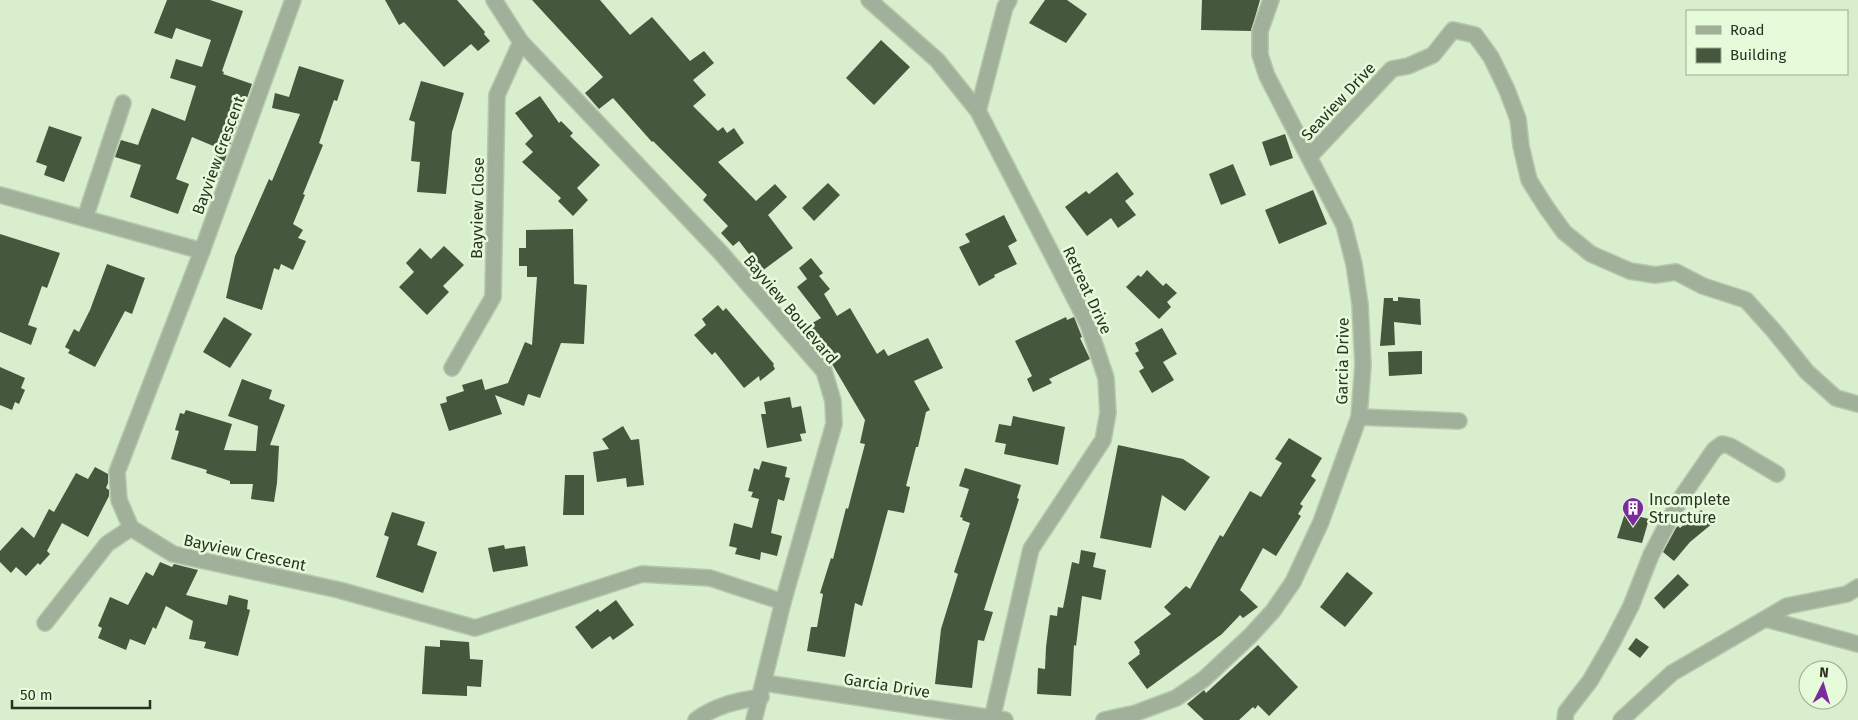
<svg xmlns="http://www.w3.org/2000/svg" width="1858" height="720" viewBox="0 0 1858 720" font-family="'Fira Sans',sans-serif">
<rect width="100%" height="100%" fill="#d8eecd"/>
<g fill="#45573c">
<path d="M167,0H210L243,11L222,71L224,72L223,74L252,84L218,179L209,176L218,148L192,137L176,179L189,184L178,214L130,197L141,165L115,157L121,140L138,145L152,108L185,121L196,86L170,78L176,59L202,67L211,40L176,28L172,39L154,33Z"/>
<path d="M385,0H457L485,32L484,34L490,41L478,51L471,44L444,67L404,22L399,25Z"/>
<path d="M532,0H600L630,35L652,17L690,61L704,51L714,63L693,80L706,95L693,106L718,131L723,127L727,133L734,128L744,143L718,162L756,201L775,184L787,197L768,215L793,248L762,271L739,241L733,246L721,233L728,226L703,200L707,195L653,141L652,142L613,98L599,109L585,93L603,77Z"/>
<path d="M1045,0H1067L1087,14L1066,43L1029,23Z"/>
<path d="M1202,0H1260L1251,31L1201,30Z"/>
<path d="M881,40L910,67L874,105L846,78Z"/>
<path d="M299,66L344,80L337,101L334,100L319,143L323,145L303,194L305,195L293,224L303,230L298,238L306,241L293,270L281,264L279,270L274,268L262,310L226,298L235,256L269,179L272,181L300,114L272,108L275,93L289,97Z"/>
<path d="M421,81L464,93L452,132L446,194L417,192L420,162L411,161L415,122L409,120Z"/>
<path d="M540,96L559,123L561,121L573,133L570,136L600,165L577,188L588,200L573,216L558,201L561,198L522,162L533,152L525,144L533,136L515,113Z"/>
<path d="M49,126L82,137L64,182L44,175L47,166L36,162Z"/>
<path d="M1285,134L1293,158L1270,166L1262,142Z"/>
<path d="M1233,164L1246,195L1221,205L1209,174Z"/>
<path d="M1117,172L1134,194L1125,201L1136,215L1118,228L1111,218L1087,236L1065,207L1086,191L1089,194Z"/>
<path d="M828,183L840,195L814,221L802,208Z"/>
<path d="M1313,190L1327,224L1279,244L1265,210Z"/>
<path d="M1004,215L1017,241L1008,246L1017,264L994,275L995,277L979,286L959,247L970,242L965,234Z"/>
<path d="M573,229L574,284L587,285L584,344L561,343L540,398L528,394L524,406L495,395L502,414L449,431L440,404L447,402L446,397L464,391L462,385L482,379L485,390L508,383L525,342L532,345L537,277H527V266H519V248H526V230Z"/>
<path d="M0,234L60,253L47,288L42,286L28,325L37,328L31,345L0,332Z"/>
<path d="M444,246L464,265L443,286L449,292L427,315L399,287L414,272L406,263L420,248L431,259Z"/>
<path d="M811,258L823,273L819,276L830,289L824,294L837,316L850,308L877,354L884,349L888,356L928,338L943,368L914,381L930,410L926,412L918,447H916L906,486L910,487L904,513L888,510L862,606L855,603L845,657L807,651L811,627H817L823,594L820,593L831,558L833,559L846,508L848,509L865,444L860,443L865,420L809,325L821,318L797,287L807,279L799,268Z"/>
<path d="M107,264L145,278L132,314L125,311L95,367L68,353L70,350L65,347L74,329L79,332L90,310Z"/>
<path d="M1147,270L1163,286L1166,283L1177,293L1167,302L1171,307L1159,319L1126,287L1138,275L1141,277Z"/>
<path d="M1398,297L1420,299L1421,325L1394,322L1395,345L1380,346L1384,298H1393V301H1398Z"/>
<path d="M718,305L723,311L726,308L774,364L773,365L775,369L760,381L759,376L744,388L715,352L712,355L694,335L706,325L702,319Z"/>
<path d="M224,317L252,334L230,368L203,352Z"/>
<path d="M1066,317L1067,320L1074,317L1082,337L1080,338L1090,359L1049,379L1052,383L1033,392L1027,379L1032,376L1015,341Z"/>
<path d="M1162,328L1177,354L1163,362L1174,380L1152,393L1139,371L1144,368L1135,353L1139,351L1135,343Z"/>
<path d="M1422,351V374L1389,376L1388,352Z"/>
<path d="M0,367L25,378L21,388L25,390L19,404L15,402L12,410L0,405Z"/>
<path d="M242,379L272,390L269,399L285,405L270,445L279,446L277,483L274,502L251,499L253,484H230V481L206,473L207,470L171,459L179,431L175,430L180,413L184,414L186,410L232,424L224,450L256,451L258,426L228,416Z"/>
<path d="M790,397L792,408L801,406L806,433L800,434L802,441L767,448L761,414H766L764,402Z"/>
<path d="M1013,416L1065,427L1058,465L1004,454L1006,444L995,442L999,424L1011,426Z"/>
<path d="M623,426L631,440L639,439L644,485L627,487L626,478L597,482L593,452L609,449L602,439Z"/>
<path d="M1289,438L1322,458L1311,476L1316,480L1300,504L1303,506L1298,514L1301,516L1276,556L1263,548L1240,590L1258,607L1243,618L1240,615L1222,634L1147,689L1128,663L1140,654L1139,652L1140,651L1134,642L1171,614L1164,607L1186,586L1190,589L1220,535L1223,537L1250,491L1261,497L1282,463L1275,459Z"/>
<path d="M1118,445L1183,459L1210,477L1185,511L1162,495L1151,548L1100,538Z"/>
<path d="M762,461L787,467L785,477L790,478L784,501L778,499L771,533L782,536L777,556L761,552L760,560L735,554L737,548L729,546L734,523L752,528L759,499L751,497L753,492L748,491L754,468L759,470Z"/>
<path d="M95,467L108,474V483L106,488L109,490V496L88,537L62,523L47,551L50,554L40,565L38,563L26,576L16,567L11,573L0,562V551L22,527L34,538L49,509L54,512L76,473L88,479Z"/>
<path d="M965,468L1021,485L1017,498L1019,499L984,610L993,612L984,641L978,640L972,688L935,684L941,629L958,574L954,572L970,523L962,520L963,518L960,517L969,489L959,486Z"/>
<path d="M565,475H584V515H563Z"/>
<path d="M1701,510L1713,523L1690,542L1674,561L1663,552L1676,528L1678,526L1680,528Z"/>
<path d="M392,512L425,522L417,545L437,552L423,593L376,577L389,537L384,535Z"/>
<path d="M1625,513L1649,519L1642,543L1617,538Z"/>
<path d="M504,545L505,549L525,546L528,566L493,572L488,548Z"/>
<path d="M1081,550L1096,553L1093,567L1106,570L1101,600L1082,596L1076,646L1074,645L1071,696L1037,694L1038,668L1045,669L1046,647L1050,615L1057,616L1058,607L1063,608L1072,562L1079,564Z"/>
<path d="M160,562L172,567L174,564L198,570L186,595L227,605L229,595L248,600L247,609L250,610L238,656L204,648L206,642L189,639L193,621L166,606L156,629L153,627L145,645L130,639L126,650L98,638L102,628L98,626L110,597L128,605L146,572L153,576Z"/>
<path d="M1347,572L1373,593L1345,627L1320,607Z"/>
<path d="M1678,574L1689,585L1664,609L1654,598Z"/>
<path d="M616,600L634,625L613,640L610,636L592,649L575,627L598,609L600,612Z"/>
<path d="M1636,638L1649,647L1640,658L1628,649Z"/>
<path d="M440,640L469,642L470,659L483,660L481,687L467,686V696L422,694L425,646L440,647Z"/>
<path d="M1258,645L1298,687L1269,716L1258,705L1255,709L1253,707L1239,720H1204L1187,704L1204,690L1206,693Z"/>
</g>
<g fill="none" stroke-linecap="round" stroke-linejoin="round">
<g stroke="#b5c8ac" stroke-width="18">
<g id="minor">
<path d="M293,0L202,251L117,472L119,500L131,528L173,554L339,590L475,628L642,574L710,578L783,602"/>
<path d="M494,0L521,42L721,253L824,371L833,401L834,424L783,602L754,720"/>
<path d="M869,0L937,60L978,111L1088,324L1106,378L1108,413L1103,440L1031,549L992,719"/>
<path d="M978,111L1005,7L1009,0"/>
<path d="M1309,157L1392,69L1408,66L1433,55L1453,30L1475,35L1491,57L1507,90L1518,119L1521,146L1529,180L1546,207L1564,232L1591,254L1630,271L1655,275L1676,272L1703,286L1746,300L1774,331L1807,372L1836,398L1858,404"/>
<path d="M0,195L202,251"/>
<path d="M85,218L123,103"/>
<path d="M452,368L493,297L497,95L521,42"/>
<path d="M1359,417L1459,421"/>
<path d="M1766,619L1858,644"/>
<path d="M45,623L107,544L131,528"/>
<path d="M765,683L1005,720"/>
<path d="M696,720C716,705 737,701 761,697"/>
<path d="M1104,720L1136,713L1176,698L1204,679L1250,636L1273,611L1293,582L1321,522L1359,417L1363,365L1360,304L1354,264L1344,225L1267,76L1260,55V31L1271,0"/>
<path d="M1565,720L1566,712L1590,681L1612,643L1631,606L1651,555L1681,498L1714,450L1722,444L1730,446L1777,474"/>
<path d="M1621,720L1672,673L1787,606L1847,594L1858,587"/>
</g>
</g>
<use href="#minor" stroke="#a1b09a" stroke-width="15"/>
</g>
<defs>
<g id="building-pin" transform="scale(1.125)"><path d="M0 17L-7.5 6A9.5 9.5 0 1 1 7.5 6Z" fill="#7b2b9b" stroke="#e6fbda"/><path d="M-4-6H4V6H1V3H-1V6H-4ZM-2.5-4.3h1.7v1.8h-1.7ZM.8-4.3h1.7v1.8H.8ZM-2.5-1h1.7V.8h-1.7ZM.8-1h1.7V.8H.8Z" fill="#fff"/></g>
</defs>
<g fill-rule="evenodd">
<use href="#building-pin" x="1633" y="508"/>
</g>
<g text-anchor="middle" stroke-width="5" stroke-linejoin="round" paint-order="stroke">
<g font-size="16" fill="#2a3226" stroke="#e6fbda">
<text transform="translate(1338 101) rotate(-47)" y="6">Seaview Drive</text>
<text transform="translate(218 155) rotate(-70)" y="6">Bayview Crescent</text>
<text transform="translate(477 208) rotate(-89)" y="6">Bayview Close</text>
<text transform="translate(1088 290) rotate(65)" y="6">Retreat Drive</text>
<text transform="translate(791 309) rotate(50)" y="6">Bayview Boulevard</text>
<text transform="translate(1342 361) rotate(-89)" y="6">Garcia Drive</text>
<text transform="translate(245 552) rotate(12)" y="6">Bayview Crescent</text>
<text transform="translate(887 685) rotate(9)" y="6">Garcia Drive</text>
</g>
<g font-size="16" fill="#2a3226" stroke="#e6fbda" text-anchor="start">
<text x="1649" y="505">Incomplete<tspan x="1649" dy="18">Structure</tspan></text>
</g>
</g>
<rect x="1686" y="10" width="162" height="65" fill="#e6fbda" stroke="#9bab92"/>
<rect x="1696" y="26" width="25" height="8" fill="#a1b09a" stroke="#9bab92"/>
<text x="1730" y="35" font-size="15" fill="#2a3226">Road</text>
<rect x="1696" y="48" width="25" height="15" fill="#45573c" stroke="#9bab92"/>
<text x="1730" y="60" font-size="15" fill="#2a3226">Building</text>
<g transform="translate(1823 685) rotate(5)"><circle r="24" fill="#e6fbda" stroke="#9bab92"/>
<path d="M0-4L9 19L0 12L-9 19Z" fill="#7b2b9b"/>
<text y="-8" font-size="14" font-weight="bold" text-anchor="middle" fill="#2a3226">N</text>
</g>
<path d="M12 700v8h138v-8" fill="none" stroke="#2a3226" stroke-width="2.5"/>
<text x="20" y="700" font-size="15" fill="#2a3226" stroke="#e6fbda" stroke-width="4" paint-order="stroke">50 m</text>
</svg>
